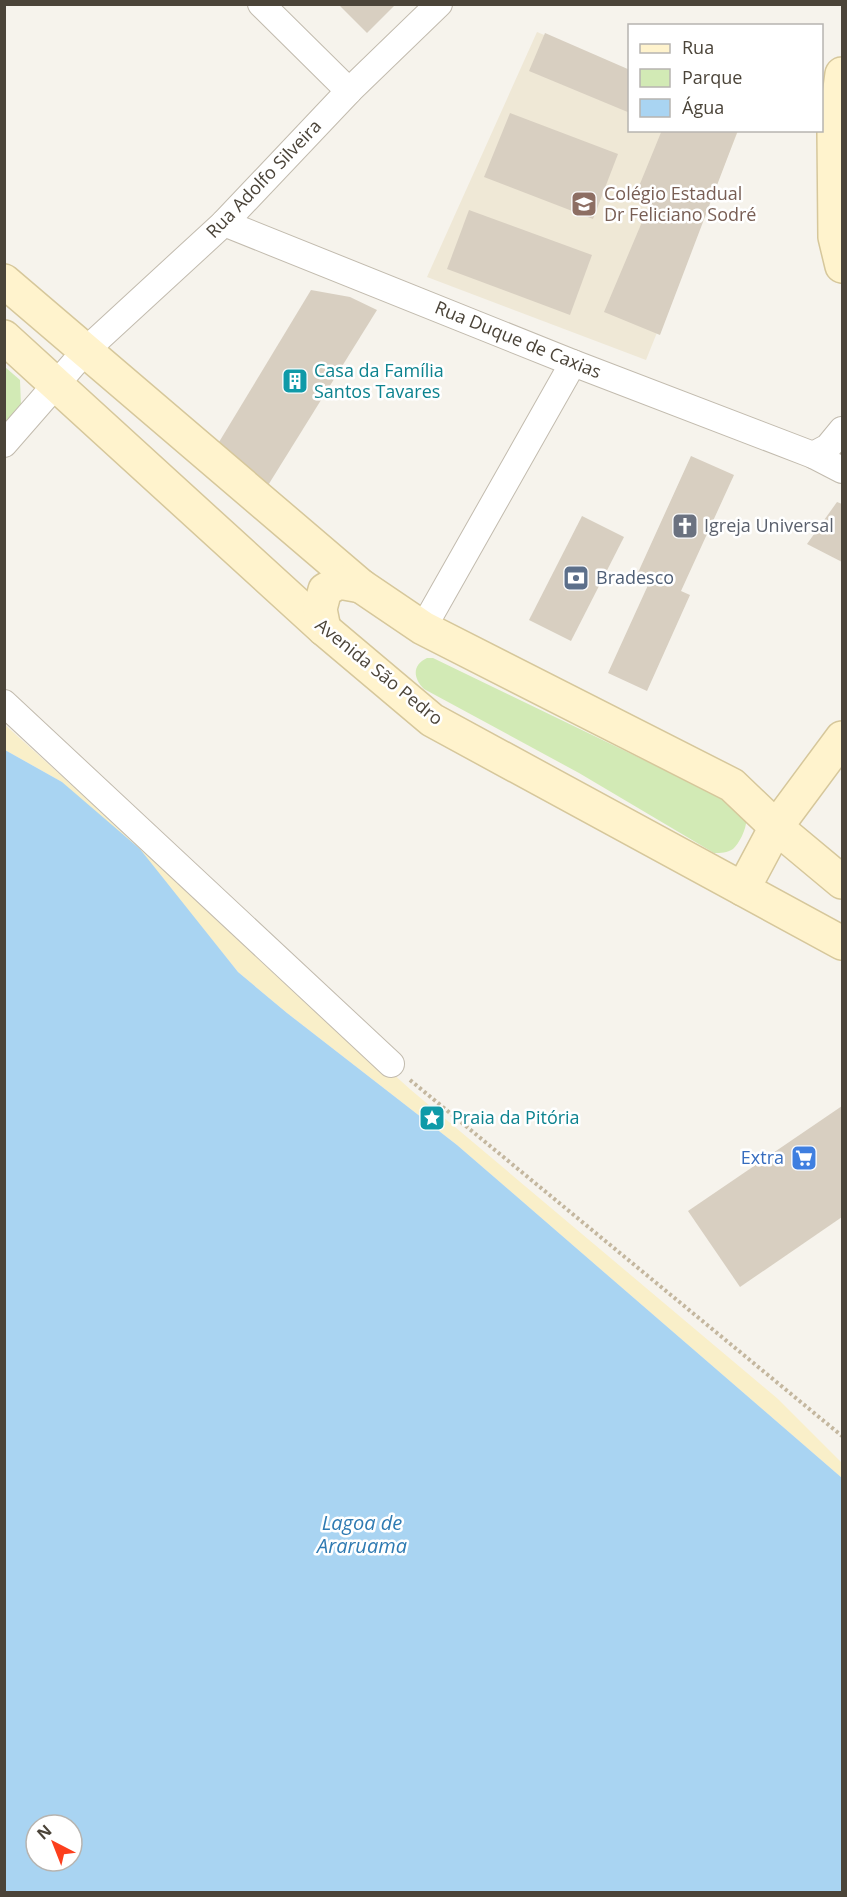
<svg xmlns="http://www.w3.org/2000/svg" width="847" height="1897" viewBox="0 0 847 1897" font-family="'Open Sans',sans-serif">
<rect width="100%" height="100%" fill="#f6f3ec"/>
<path fill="#efe8d6" d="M537,32L629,70L630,130L738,131L646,360L427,277Z"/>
<g fill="#d2eab5">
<path d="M5,367L20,380L21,406L5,425Z"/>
<path d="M427,658H433L737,805C740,808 745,813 746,817C748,826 740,843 733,849C727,853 721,853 714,853L579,773L424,689C413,678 412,665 427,658Z"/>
</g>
<path fill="#f9efc9" d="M4,724L411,1090L778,1399L842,1463V1478L457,1145L287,1013L238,972L200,925L62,782L5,750Z"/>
<path fill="#a9d4f2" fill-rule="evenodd" d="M5,750L62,782L140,849L238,972L287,1013L457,1145L842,1478V1892H5ZM36,1825H72V1861H36Z"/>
<g fill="#d8cfc1">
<path d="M338,4H396L367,33Z"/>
<path d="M545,33L630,70V113L529,71Z"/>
<path d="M510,113L618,154L593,219L484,177Z"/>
<path d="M662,130H738L660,335L604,312L650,203L635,196Z"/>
<path d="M469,210L592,255L570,315L447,269Z"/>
<path d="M311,290L350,297L377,310L262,495L213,452Z"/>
<path d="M691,456L734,475L681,591L690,595L647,691L608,673L649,583L636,577Z"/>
<path d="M837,502L842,504V562L807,544Z"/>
<path d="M582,516L624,537L571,641L529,620Z"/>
<path d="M842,1106V1217L740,1287L688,1211Z"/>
</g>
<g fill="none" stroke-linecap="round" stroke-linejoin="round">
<g stroke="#c2bbae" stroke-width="28">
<g id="street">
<path d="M261,4L349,91"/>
<path d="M224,223L573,363L813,455L842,470"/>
<path d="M4,444L86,350L224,223L349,91L439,4"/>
<path d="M813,455L828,447L842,430"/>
<path d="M423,628L573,363"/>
<path d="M4,703L391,1064"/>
</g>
</g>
<g stroke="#d6c79b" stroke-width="36">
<g id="secondary">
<path d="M842,74L834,132L835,237L842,266"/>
<path d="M4,281L361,586L423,628L732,785L776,827L842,882"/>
<path d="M4,337L324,629L432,720L842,943"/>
<path d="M324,629L320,609L325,590L339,582L361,586"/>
<path d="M743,889L776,827L842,738"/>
</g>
</g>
<path stroke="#c4b79f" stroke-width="4" stroke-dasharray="3 3" stroke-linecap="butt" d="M410,1080L842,1436"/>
<use href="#street" stroke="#fff" stroke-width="26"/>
<use href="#secondary" stroke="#fff3cd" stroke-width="33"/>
</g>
<defs>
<g id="school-square" transform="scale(1.35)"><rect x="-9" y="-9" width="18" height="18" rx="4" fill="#8d6e63" stroke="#fff"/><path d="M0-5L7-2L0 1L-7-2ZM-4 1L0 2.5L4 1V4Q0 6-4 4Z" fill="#fff"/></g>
<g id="building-square" transform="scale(1.35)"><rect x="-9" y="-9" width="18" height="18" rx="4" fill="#0f9aa8" stroke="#fff"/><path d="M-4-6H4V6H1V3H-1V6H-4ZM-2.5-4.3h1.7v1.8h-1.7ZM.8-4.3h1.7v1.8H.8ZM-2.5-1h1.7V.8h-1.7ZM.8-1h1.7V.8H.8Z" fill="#fff"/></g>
<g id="church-square" transform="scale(1.35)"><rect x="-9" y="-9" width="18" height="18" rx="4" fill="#6b7280" stroke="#fff"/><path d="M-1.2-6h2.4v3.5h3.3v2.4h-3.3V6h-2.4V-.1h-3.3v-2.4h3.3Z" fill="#fff"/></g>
<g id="bank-square" transform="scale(1.35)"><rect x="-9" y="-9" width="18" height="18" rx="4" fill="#5c6f8a" stroke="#fff"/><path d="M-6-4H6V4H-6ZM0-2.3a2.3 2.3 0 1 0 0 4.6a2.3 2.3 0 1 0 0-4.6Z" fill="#fff"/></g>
<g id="sight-square" transform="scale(1.35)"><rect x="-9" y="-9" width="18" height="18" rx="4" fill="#0f9aa8" stroke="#fff"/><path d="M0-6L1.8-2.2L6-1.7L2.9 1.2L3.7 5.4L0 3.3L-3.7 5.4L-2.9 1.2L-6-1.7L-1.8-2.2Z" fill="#fff"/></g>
<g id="supermarket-square" transform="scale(1.35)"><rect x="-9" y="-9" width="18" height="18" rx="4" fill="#3f7fe0" stroke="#fff"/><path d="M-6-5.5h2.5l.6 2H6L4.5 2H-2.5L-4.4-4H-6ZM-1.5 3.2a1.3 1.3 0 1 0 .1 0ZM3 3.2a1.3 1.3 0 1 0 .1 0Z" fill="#fff"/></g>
</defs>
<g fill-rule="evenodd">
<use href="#school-square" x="584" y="204"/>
<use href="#building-square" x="295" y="381"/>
<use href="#church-square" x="685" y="526"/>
<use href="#bank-square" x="576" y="578"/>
<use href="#sight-square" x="432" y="1118"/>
<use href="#supermarket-square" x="804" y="1158"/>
</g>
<g text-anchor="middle" stroke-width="5" stroke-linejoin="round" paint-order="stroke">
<g font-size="18" fill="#4b4439" stroke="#fff">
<text transform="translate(264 179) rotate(-46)" y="6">Rua Adolfo Silveira</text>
<text transform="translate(518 340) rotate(22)" y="6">Rua Duque de Caxias</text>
<text transform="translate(379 672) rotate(39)" y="6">Avenida São Pedro</text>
</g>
<g font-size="18" fill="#785e54" stroke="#fff" text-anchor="start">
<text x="604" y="200">Colégio Estadual<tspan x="604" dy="21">Dr Feliciano Sodré</tspan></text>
</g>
<g font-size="18" fill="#0d838f" stroke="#fff" text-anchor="start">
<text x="314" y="377">Casa da Família<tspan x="314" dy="21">Santos Tavares</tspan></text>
<text x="452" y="1124">Praia da Pitória</text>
</g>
<g font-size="18" fill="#5b616d" stroke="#fff" text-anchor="start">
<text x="704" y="532">Igreja Universal</text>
</g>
<g font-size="18" fill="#4e5e75" stroke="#fff" text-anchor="start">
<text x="596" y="584">Bradesco</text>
</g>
<g font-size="18" fill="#366cbe" stroke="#fff" text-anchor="end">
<text x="784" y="1164">Extra</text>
</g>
<g font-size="20" font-style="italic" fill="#2e7ab2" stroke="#fff">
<text x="362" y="1530">Lagoa de<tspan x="362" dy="23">Araruama</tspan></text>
</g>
</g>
<rect width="847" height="1897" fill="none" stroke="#4b4439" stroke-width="12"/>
<rect x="628" y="24" width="195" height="108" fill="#ffffff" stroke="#b7b4b0" stroke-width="1.5"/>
<rect x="640" y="44" width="30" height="9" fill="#fff3cd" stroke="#b7b4b0" stroke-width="1.5"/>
<text x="682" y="54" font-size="18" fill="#4b4439">Rua</text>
<rect x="640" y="69" width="30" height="18" fill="#d2eab5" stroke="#b7b4b0" stroke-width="1.5"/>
<text x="682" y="84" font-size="18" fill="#4b4439">Parque</text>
<rect x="640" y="99" width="30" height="18" fill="#a9d4f2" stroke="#b7b4b0" stroke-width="1.5"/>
<text x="682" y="114" font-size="18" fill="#4b4439">Água</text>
<g transform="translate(54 1843) rotate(318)"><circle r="28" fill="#ffffff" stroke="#b7b4b0" stroke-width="1.5"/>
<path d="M0-4.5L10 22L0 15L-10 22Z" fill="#fc3f1d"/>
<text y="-9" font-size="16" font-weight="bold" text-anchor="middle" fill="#4b4439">N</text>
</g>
</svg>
